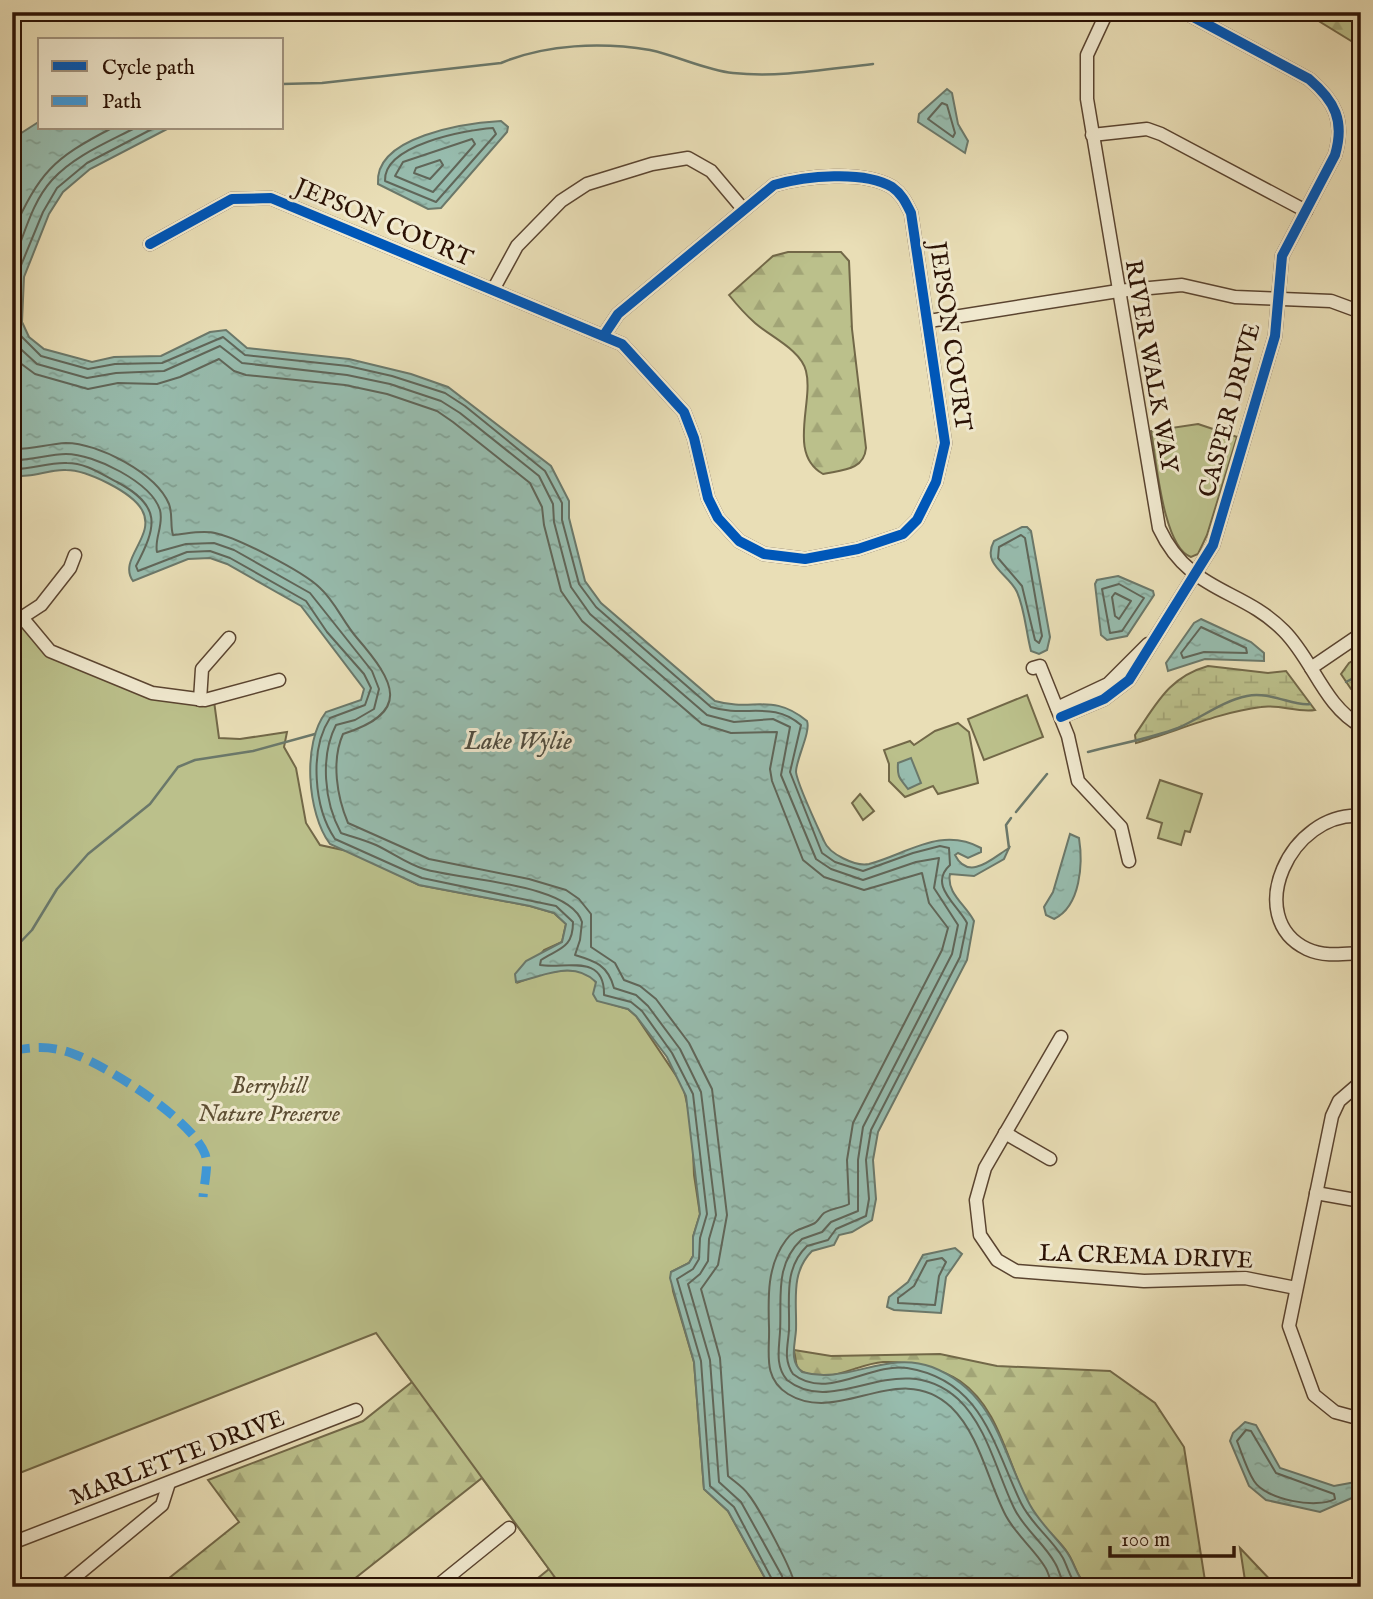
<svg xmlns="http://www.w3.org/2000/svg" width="1373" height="1599" viewBox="0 0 1373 1599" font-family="'IM FELL English',serif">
<defs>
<pattern id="forest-firs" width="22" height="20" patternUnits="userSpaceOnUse" patternTransform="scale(1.75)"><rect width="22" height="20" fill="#bbc08b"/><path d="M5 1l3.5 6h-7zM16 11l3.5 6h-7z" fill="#a1a476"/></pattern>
<pattern id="wetland-marsh" width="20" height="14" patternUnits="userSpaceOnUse" patternTransform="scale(1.75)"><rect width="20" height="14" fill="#bbc08b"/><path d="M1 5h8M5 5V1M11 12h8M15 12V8" fill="none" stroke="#a1a476"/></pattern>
<pattern id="water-ripples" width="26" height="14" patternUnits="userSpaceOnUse" patternTransform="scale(1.75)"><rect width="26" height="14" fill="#97bcae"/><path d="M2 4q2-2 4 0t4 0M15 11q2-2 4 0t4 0" fill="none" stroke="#82a194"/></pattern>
</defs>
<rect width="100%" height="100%" fill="#e9deb6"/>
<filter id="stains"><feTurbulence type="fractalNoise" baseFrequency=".00286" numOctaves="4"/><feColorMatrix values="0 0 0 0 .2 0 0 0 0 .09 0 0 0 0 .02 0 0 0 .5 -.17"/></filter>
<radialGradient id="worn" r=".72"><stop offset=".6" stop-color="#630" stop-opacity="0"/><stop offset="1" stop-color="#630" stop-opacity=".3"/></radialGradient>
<g fill="url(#forest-firs)" stroke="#726848" stroke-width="2">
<path d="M1304,12H1338L1361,27V47Z"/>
<path d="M788,252H841L849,261L852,329L866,448C864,471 841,470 823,474C787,454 814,402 806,371C801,350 771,337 755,323C746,315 737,305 729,295L773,256Z"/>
<path d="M384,1343L739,1532L770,1587H561L554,1577L542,1587H527L549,1569L482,1478L344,1587H158L239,1522L208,1480L363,1421L412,1382Z"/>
<path d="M794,1350L831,1356L940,1354L997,1366L1110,1371L1155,1403L1184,1447L1206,1587H1087C1077,1577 1076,1567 1069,1555C1061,1541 1047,1532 1038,1519C1008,1477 1005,1412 960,1381C940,1368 907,1361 883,1362C854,1364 824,1389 797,1368Z"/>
<path d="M1240,1548L1277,1587H1246Z"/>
</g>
<g fill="url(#wetland-marsh)" stroke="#726848" stroke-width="2">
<path d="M1361,656V693L1351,689L1341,674L1349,663Z"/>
<path d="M1208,666L1268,673L1286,671L1315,710C1298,713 1279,704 1261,707C1220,712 1177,731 1136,743L1135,735C1157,703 1169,677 1208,666Z"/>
</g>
<g fill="#bbc08b" stroke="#726848" stroke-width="2">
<path d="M1198,424L1237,437L1207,535L1198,554L1191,557C1163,548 1156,458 1151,431Z"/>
<path d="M12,616L33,635L104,678L214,701L219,738L240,739L287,732L284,747L296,768L306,823L320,845L352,852L419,885L530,906L554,913L566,924L562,942L544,950L519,982C539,974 588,958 598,987L594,994L597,1000L628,1009L636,1016L683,1086L692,1125L694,1175L700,1214L693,1237V1256L689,1263L671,1272L673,1291L694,1362L704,1489L728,1511L770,1587H562L376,1333L12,1476Z"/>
<path d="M1027,695L1043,737L984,760L968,719Z"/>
<path d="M958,723L969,732L978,783L938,794L933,786L905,797L889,781V764L884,750L910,741L914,745L935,731Z"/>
<path d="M1160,780L1202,794L1190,832L1185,831L1181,845L1158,838L1162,823L1147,818Z"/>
<path d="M860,794L874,811L863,820L852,803Z"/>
</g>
<g fill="url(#water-ripples)" stroke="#6b786a" stroke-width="2">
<path d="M947,89L952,93L958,124L968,141L965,153L918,122L919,114Z"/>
<path d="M40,121V128H169L90,169L63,192L49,214L24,277L22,322L29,337L44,349L92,362L114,357L161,356L210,332L226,330L247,348L349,359L411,374L448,387L551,466L569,501V518L585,581L601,603L715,701C753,712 772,692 807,721C811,732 796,759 796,772C797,783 818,828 824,841C829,854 856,867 869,864C907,854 941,826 981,848V852L968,858L958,853L955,855C969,883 995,856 1009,848L1004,859L974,876L950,874C946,893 966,905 974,921L967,960L878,1132L873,1160L876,1199L872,1220L852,1232L839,1235L834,1245L812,1251C790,1273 797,1302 796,1330C795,1345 789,1361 802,1372C847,1385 886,1350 932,1367C996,1392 1001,1451 1030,1505C1040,1523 1054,1535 1066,1551C1075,1563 1076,1576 1087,1587H770L728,1511L704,1489L694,1362L670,1278L671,1272L689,1263L693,1256V1237L700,1214L686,1096L667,1057L636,1016L628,1009L597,1001L593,994L596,982C572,959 543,977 516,982L515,974L526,961L562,942L566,924L554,913L530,906L419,885L330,844C307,813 302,743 326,712L361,700L364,689L301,606L227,564L210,558L188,559L133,581C117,559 157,536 142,510C132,492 87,470 66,470C48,469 31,479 12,475V139Z"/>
<path d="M501,121L508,127L507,132L441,208L428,209L378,184C374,136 466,123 501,121Z"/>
<path d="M1022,527H1027L1031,531L1050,637L1047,650L1039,654L1031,651C1026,632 1025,610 1017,592C1009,574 981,565 994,541Z"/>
<path d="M1118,576L1153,591L1154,595L1127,636L1107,640L1101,635L1095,584L1097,580Z"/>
<path d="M1201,619L1251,642L1264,653V661L1205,659L1168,671L1166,663L1194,623Z"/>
<path d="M911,758L921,783L908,789C900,778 897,778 898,763Z"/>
<path d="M1070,834L1079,838C1083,863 1081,906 1054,919L1046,915L1044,907L1053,892Z"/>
<path d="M955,1248L962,1254L946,1277L941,1313L894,1310L887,1307L889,1297L908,1282L923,1255Z"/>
<path d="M1245,1422L1256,1425L1280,1468L1334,1486L1361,1481V1494L1320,1512L1266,1500L1249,1486L1230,1441L1233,1433Z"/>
</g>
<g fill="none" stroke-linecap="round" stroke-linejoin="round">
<g stroke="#606659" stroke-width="2">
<path d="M942,103L947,105L955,133L953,137L928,119Z"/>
<path d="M154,128L87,163L57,188L43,212L17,275L14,300L18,333L41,356L88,369L115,364L162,363L223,337L245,355L348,366L392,376L445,393L465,406L545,471L562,503V520L579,584L596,607L711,707C745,718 772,700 801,725L790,772L822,853L835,862L863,871L913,853L940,846L949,848L950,865C928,885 957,904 967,923L960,957L871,1130L866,1160L869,1199L866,1216L836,1229L828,1240L807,1246C783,1269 790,1300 789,1330C788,1346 783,1359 793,1374C827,1401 869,1363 907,1368C982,1380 993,1444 1021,1503C1032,1525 1051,1538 1063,1558C1068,1568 1070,1577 1077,1587"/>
<path d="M493,128L496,134L436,202L385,181C383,145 465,130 493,128Z"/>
<path d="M472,139L475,144L433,192L395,176L403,162Z"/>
<path d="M440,160L443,165L430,179L414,173L416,168Z"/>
<path d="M12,233C40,172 52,159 112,128"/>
<path d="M12,264C24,237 31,203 52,180C74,156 106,143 135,128"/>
<path d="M12,341L37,364L87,378L116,373L164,371L220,346L242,363L347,375L390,384L441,401L460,413L539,476L553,504L554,522L571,587L590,614L707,715L734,722L773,719L790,727L781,775L816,859L831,869L863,880L916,862L939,858L934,888L958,925L952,954L863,1127L858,1160V1211L831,1222L822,1232L802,1239C774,1265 782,1298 780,1332C779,1349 775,1366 787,1380C836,1419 898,1345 958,1399C987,1426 997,1473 1014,1508C1024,1529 1044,1543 1055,1563C1060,1571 1060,1579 1066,1587"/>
<path d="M12,357L35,374L88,389L118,383L157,384L180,377L219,359L234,371L246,375L345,385L387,394L437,411L453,422L530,483L542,507L544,525L561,591L582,621L702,724L731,733L777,732L770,769L772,781L803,860L824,877L864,890L922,873L929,903L948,928L942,950L853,1123L847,1160L849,1204C842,1208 832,1208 824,1213C820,1216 818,1222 813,1224C802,1229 794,1229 786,1240C767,1265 768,1297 769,1327C770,1352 762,1378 788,1394C840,1426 899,1358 951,1407C980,1435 988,1482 1006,1516C1017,1536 1034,1549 1045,1567C1049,1573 1050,1581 1053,1587"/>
<path d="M12,449C31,450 47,444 66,443C98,443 156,473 169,504C173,515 170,526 173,535C187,534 201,530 215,533C238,538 302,571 319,587C335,601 343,622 357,638C395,682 412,712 343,734C331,761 337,797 348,823L429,859L529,879L566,890L579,899L591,914V947L615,963L624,980L640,986L656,999L689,1043L712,1089L727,1215L718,1265L701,1289L720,1358L728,1476C735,1482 743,1487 748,1494C758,1506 795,1574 795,1587"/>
<path d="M12,460C31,461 48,454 66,454C94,454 151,482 160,510C164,525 154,539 157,552L186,544L214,543L234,550L310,593L372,671L379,689L374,709L355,720L336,725C320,756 324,802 341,833C353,837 365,840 376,845C393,853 407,864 424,869C460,880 570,883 582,922L580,940L575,955C595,961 608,965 614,988L636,995L648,1006L680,1049L701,1092L716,1215L709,1239L708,1261L700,1274L688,1284L710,1360L719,1482L741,1502L782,1576L785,1587"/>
<path d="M12,469C31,470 48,462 67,463C86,463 101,474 117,482C162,506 157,526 136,566L138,571L187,552L210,551L230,558L306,601L327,632L364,674L371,688L365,705L330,718C309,750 314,808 335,839L422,878L556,906L573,922C573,948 560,948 541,960L540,965C565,969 605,953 604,995L631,1002L642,1011L672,1053L693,1094L707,1214L700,1238L699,1259L693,1269L677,1279L701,1361L710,1486L734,1507L776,1587"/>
<path d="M1021,535L1025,538L1042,636L1039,643L1035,640L1022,586L998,558L999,547Z"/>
<path d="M1119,584L1144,598L1122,631L1110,633L1102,589Z"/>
<path d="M1115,593L1131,601L1119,619L1115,616L1112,597Z"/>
<path d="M1201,627L1246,648L1247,653L1204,652L1183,658L1181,653Z"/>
<path d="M942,1258L946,1262L939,1276L935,1305L898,1303V1298L914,1286L927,1261Z"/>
<path d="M1246,1430L1251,1431L1276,1473L1334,1494L1335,1499C1317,1509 1266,1500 1254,1481C1247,1470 1242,1454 1237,1441Z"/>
</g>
<g stroke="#6b786a" stroke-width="2.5">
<path d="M282,84L322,83L501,63C546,44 602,42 650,50C678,56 705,70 733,73C779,78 827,69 873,64"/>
<path d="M1346,682L1361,674"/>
<path d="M1088,752C1117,744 1150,739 1178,728C1201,718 1222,701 1247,696C1270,691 1295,707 1310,704"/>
<path d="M1016,812L1047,774"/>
<path d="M1009,848L1006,825L1011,818"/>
<path d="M12,951L32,930L57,889L88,854L150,804L178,767L195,760L253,751L315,734"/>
</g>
<g stroke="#5a4430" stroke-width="15">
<g id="minor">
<path d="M1107,12L1087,55V99L1159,528C1190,594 1241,587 1284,631C1313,660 1324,706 1361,726"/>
<path d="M1355,12L1361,16"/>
<path d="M1092,135L1147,129L1161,134L1306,211"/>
<path d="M150,244L232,199L271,198L622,344L684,412L694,438L708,498L718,518L739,541L764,554L805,559L858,549L903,534L917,520L936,482L945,443L911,213C906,203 902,194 892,187C864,170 805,176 774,185L618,314L604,335"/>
<path d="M493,290L517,246L561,201L587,184L652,164L688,158L711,171L743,209"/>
<path d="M929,321L1118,291L1182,285L1235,297L1331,301L1361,312"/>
<path d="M12,614L25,621L50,651L152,693L205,700L279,680"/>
<path d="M21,618L41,605L70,568L75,555"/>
<path d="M1033,668L1040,666L1068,736L1078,781L1121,827L1129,861"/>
<path d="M1311,668L1361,634"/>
<path d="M200,700L202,669L229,638"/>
<path d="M1057,708L1108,684L1148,644"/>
<path d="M1061,717L1104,699L1129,680L1213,545L1275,336L1282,256L1335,155C1345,121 1335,101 1309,79L1184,12"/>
<path d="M1361,816C1290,811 1242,918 1307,949C1324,957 1343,954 1361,953"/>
<path d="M1061,1037L985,1168L976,1200L980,1235L997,1260L1016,1271L1144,1281L1245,1278L1296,1288"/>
<path d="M1361,1082L1339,1101L1332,1116L1289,1326L1314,1395L1335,1412L1361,1419"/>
<path d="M1005,1133L1050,1159"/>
<path d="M1316,1193L1361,1201"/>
<path d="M12,1543L356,1410"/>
<path d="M63,1587L162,1505L169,1483"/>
<path d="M436,1587L509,1528"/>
</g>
</g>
<use href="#minor" stroke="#f1ead0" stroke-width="12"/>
<path stroke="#3d9add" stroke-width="9" stroke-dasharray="18 9" stroke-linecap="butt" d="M12,1051C30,1047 47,1046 65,1051C101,1061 192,1119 205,1154C209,1165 204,1184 203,1197"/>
<g stroke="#f1ead0" stroke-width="15">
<g id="cycleway">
<path d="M150,244L232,199L271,198L622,344L684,412L694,438L708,498L718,518L739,541L764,554L805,559L858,549L903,534L917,520L936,482L945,443L911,213C906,203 902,194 892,187C864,170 805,176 774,185L618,314L604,335"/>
<path d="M1061,717L1104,699L1129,680L1213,545L1275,336L1282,256L1335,155C1345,121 1335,101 1309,79L1184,12"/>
</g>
</g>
<use href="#cycleway" stroke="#0057b8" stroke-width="10"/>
</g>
<g text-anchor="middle" stroke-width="6" stroke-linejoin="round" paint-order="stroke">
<g font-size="24" fill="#2a1104" stroke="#f1ead0">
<text transform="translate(384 222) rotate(23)" y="8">JEPSON COURT</text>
<text transform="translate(951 336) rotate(82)" y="8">JEPSON COURT</text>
<text transform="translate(1152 366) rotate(80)" y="8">RIVER WALK WAY</text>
<text transform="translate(1229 410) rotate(-75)" y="8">CASPER DRIVE</text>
<text transform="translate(1146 1256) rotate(2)" y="8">LA CREMA DRIVE</text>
<text transform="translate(177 1457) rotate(-21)" y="8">MARLETTE DRIVE</text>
</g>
<g font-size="24" font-style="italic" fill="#5d4e33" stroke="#f1ead0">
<text x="269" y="1093">Berryhill<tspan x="269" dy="28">Nature Preserve</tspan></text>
</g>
<g font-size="26" font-style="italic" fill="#504d40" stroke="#f1ead0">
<text x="518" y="749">Lake Wylie</text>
</g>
</g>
<rect width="1373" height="1599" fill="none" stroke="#e9deb6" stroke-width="42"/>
<rect x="14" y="14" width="1345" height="1571" fill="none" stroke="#2a1104" stroke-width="3.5"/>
<rect x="21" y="21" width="1331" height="1557" fill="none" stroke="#2a1104" stroke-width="2"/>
<rect x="38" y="38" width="245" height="91" fill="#f1ead0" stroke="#a1937e" stroke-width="2"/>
<rect x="52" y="61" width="35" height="10" fill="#0057b8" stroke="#a1937e" stroke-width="2"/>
<text x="102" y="74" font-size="21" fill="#2a1104">Cycle path</text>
<rect x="52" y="96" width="35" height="10" fill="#3d9add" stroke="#a1937e" stroke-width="2"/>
<text x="102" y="108" font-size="21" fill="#2a1104">Path</text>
<path d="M1110 1546v10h124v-10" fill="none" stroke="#2a1104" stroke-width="3.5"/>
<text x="1121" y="1546" font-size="21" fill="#2a1104" stroke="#f1ead0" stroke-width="5" paint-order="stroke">100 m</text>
<rect width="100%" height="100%" filter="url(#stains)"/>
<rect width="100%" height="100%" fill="url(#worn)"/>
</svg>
